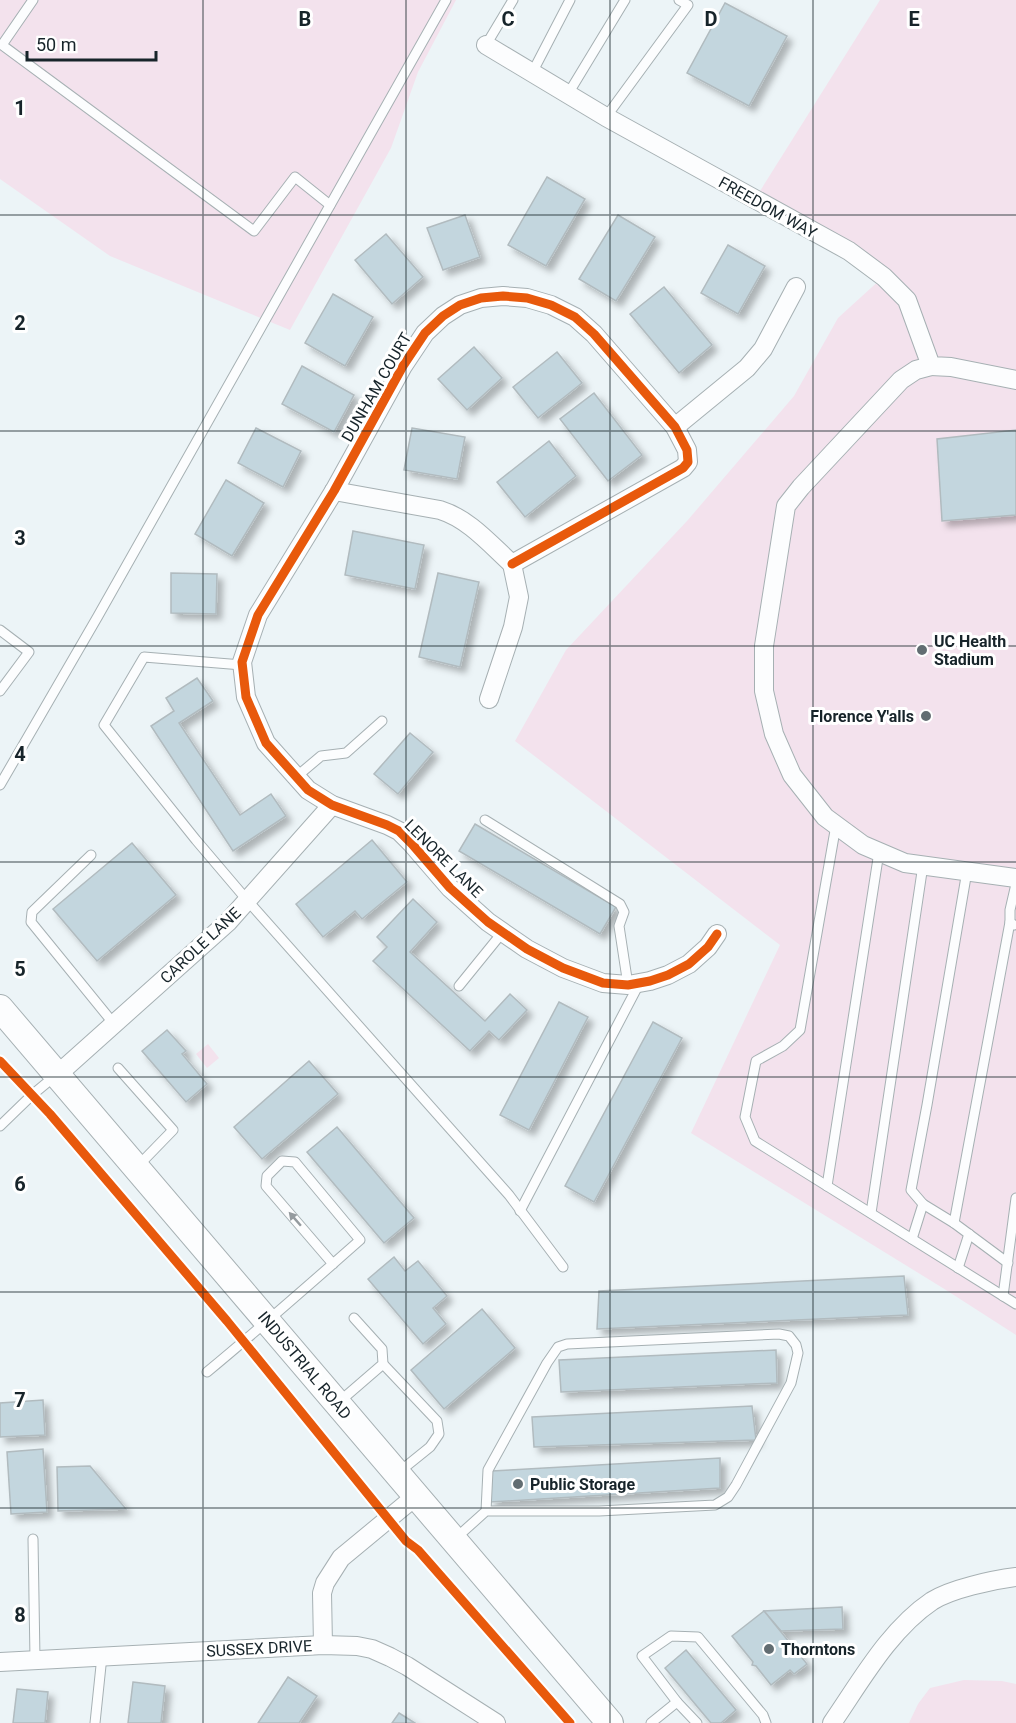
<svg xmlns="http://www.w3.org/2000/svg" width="1016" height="1723" viewBox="0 0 1016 1723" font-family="Roboto,sans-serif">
<defs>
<filter id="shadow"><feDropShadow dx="5.5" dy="5.5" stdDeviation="3" flood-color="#0004"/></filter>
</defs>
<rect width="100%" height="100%" fill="#ecf4f7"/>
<g fill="#f3e2ed">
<path d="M0,0H456L418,72L391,148L290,330L110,256L0,179Z"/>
<path d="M880,0H1016V1335L946,1290L691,1133L780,945L515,741L566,650L687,521L794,396L838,318L883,277L755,199Z"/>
<path d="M208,1044L219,1058L207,1068L196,1054Z"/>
<path d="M964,1680L1002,1681L1016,1684V1723H909L918,1704L930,1688Z"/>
</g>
<g fill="#c3d6de" stroke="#b1bbbf" stroke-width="1.5" filter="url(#shadow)">
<path d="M725,3L787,36L749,106L687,73Z"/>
<path d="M547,177L585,199L546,266L508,245Z"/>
<path d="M465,215L480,257L443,270L427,228Z"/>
<path d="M618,215L655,237L616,301L579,279Z"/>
<path d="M386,234L423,277L392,304L355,260Z"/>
<path d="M728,245L765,266L738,314L701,293Z"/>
<path d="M664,287L712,345L679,373L630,314Z"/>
<path d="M333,294L373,317L345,366L305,343Z"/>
<path d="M474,347L502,378L467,410L438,379Z"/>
<path d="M557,352L582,383L538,418L513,387Z"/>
<path d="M302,366L354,395L334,432L282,404Z"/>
<path d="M594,393L642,455L608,481L560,419Z"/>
<path d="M256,428L301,451L283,487L238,463Z"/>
<path d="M412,428L465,437L457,479L404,470Z"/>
<path d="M1016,430V515L942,521L937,439Z"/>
<path d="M549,441L576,476L525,517L497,482Z"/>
<path d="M226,480L264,503L232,556L195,534Z"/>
<path d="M353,531L424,545L415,589L345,575Z"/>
<path d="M171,573L217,574L216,614L171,613Z"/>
<path d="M438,573L479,582L460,667L419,657Z"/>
<path d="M197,678L213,701L179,723L240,815L271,794L286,816L233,851L151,726L174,711L166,698Z"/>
<path d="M410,733L433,752L398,794L374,774Z"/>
<path d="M475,824L616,907L600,934L459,851Z"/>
<path d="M372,840L407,882L362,919L355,911L323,937L296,904Z"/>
<path d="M132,843L176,895L97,961L53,909Z"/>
<path d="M413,899L437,922L410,952L485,1021L510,994L527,1010L499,1040L489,1031L470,1051L373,961L387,947L377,937Z"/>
<path d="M559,1002L588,1017L529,1130L500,1115Z"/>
<path d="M653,1022L682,1038L594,1202L565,1186Z"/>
<path d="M167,1030L186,1051L182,1054L207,1084L186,1102L142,1051Z"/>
<path d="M309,1061L338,1094L262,1159L234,1127Z"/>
<path d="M337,1127L414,1218L384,1243L307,1152Z"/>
<path d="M394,1257L405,1271L418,1261L447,1296L433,1308L446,1324L423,1344L368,1279Z"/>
<path d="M904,1276L908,1315L597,1329L599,1291Z"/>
<path d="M482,1309L515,1348L444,1409L411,1370Z"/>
<path d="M776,1350L777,1383L561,1392L559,1360Z"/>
<path d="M43,1400L45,1435L0,1437V1403Z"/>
<path d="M752,1406L756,1440L534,1447L532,1417Z"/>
<path d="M43,1449L47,1512L11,1514L7,1452Z"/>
<path d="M720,1458V1488L490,1502L492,1471Z"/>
<path d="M90,1466L126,1509L58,1511L57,1467Z"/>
<path d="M842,1607L843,1629L781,1631L764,1611Z"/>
<path d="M764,1611L807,1664L794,1674L790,1670L771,1685L756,1666L752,1665L753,1662L732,1636Z"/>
<path d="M686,1650L736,1710L721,1723H711L665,1668Z"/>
<path d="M288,1677L317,1696L299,1723H258Z"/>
<path d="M133,1682L165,1686L161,1723H128Z"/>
<path d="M17,1689L48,1692L45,1723H13Z"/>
<path d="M399,1713L415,1723H392Z"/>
</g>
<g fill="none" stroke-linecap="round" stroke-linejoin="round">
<g stroke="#a6b0b3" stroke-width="11">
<g id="service">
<path d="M33,0L2,45L254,231L295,177L330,205"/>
<path d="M486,45L513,0"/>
<path d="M532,73L570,0"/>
<path d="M568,94L625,0"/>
<path d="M606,117L688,5L679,0"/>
<path d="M0,630L29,652L0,691"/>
<path d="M242,665L144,657L104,725L196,840L247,900L509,1195L563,1267"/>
<path d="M296,777L321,756L346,753L382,721"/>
<path d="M0,785L98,616L446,0"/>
<path d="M485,820L620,904L624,912L619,926L628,985"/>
<path d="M836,825L800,1030L783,1046L756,1061L745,1117L755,1141L1016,1304"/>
<path d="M91,855L32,912L31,922L114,1024"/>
<path d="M1014,925L1010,922V910L1016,884"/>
<path d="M459,986L502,933"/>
<path d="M118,1068L173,1130L137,1167"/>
<path d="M0,1126L32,1095L55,1076"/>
<path d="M827,1186L879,852"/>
<path d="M923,1204L954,1223L1008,1263"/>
<path d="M520,1211L639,984"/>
<path d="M871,1213L923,865"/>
<path d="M954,1223L1010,922"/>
<path d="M912,1239L923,1204L911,1190L927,1105L967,871"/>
<path d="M958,1268L969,1234"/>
<path d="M1003,1296L1016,1198"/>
<path d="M383,1364L437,1421L439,1434L430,1447L399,1472"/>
<path d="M207,1372C259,1329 309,1285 360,1240L295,1162L282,1161L267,1176L266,1186L333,1264"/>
<path d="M339,1402L383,1364L382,1349L354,1318"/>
<path d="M456,1538L486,1511H599L715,1505L728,1497L736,1485L791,1383L798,1353L796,1345L789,1336L779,1334L567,1344L558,1347L547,1363L488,1470L486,1511"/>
<path d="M33,1539L35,1659"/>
<path d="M95,1723L102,1656"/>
<path d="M651,1723L677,1702"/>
<path d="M697,1723L677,1702L642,1656L671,1636L698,1637L763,1715L766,1723"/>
</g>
</g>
<g stroke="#a6b0b3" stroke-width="20">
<g id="minor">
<path d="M486,45L606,117L849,251L884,277L907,300L931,366L951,367L1016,380"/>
<path d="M931,366L916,370L901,380L801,487L786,506L764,646V691L774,734L792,775L825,817L863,845L905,863L1016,878"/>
<path d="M675,427L747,368L763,349L796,287"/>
<path d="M334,491L440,510C469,519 490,544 512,564"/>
<path d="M512,564L683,468L688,462L687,450L675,427L594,334L575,317L551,305L527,298L503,296L481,298L460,305L443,316L425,333L403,366L334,491L258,615L242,662L246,697L266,743L308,790L332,805L387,825L399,831L412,844L450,888L488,922L527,949L563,968L603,983L628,985L650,981L668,975L689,964L708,947L717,934"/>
<path d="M489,699L513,627L519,597L512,564"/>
<path d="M57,1075L228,922L332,805"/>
<path d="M323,1645L322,1593L325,1583L341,1558L416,1496"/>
<path d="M0,1662L323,1645L357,1646L372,1649L390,1657L407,1666L496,1723"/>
<path d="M832,1723C861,1681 889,1630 932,1601C951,1589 992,1580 1016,1577"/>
</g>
</g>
<g stroke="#a6b0b3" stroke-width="28">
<path id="secondary" d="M0,1008L610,1723"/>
</g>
<use href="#service" stroke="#fcfdfe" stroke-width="9"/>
<use href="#minor" stroke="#fcfdfe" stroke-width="18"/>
<use href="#secondary" stroke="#fcfdfe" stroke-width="26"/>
<g stroke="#fff" stroke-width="13">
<g id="cycleway">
<path d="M512,564L683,468L688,462L687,450L675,427L594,334L575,317L551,305L527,298L503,296L481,298L460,305L443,316L425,333L403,366L334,491L258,615L242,662L246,697L266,743L308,790L332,805L387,825L399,831L412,844L450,888L488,922L527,949L563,968L603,983L628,985L650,981L668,975L689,964L708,947L717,934"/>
<path d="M0,1061L50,1114L227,1321L406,1541L418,1550L570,1723"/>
</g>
</g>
<use href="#cycleway" stroke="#e8590c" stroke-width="9"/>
</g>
<defs><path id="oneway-solid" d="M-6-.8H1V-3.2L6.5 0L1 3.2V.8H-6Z" transform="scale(1.5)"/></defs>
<use fill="#959b9f" href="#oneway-solid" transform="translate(295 1219) rotate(-131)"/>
<path fill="none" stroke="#17242a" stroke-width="1.5" stroke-opacity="0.55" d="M203,0V1723M406,0V1723M610,0V1723M813,0V1723M0,215H1016M0,431H1016M0,646H1016M0,862H1016M0,1077H1016M0,1292H1016M0,1508H1016"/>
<g fill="#626d72" stroke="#fff" stroke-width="2">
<circle cx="922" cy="650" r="6"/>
<circle cx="926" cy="716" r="6"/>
<circle cx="518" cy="1484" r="6"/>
<circle cx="769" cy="1649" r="6"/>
</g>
<g text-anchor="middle" stroke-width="6" stroke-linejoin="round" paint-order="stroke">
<g font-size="16" fill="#17242a" stroke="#fff">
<text transform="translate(768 207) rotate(29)" y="6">FREEDOM WAY</text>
<text transform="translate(376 387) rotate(-60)" y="6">DUNHAM COURT</text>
<text transform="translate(444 858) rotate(45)" y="6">LENORE LANE</text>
<text transform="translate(200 945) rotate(-43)" y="6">CAROLE LANE</text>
<text transform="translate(305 1365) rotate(50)" y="6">INDUSTRIAL ROAD</text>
<text transform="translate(259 1648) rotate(-3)" y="6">SUSSEX DRIVE</text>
</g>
<g font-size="16" font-weight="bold" fill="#17242a" stroke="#fff" text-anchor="start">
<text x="934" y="647">UC Health<tspan x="934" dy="18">Stadium</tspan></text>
<text x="914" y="722" text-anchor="end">Florence Y'alls</text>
<text x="530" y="1490">Public Storage</text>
<text x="781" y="1655">Thorntons</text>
</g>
</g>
<g font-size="20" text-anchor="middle" font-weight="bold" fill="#17242a" stroke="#fff" stroke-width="6" stroke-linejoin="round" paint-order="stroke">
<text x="305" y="26">B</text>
<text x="508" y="26">C</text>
<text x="711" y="26">D</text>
<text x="914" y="26">E</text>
<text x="20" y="115">1</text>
<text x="20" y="330">2</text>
<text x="20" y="545">3</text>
<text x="20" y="761">4</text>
<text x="20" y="976">5</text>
<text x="20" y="1191">6</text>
<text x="20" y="1407">7</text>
<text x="20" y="1622">8</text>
</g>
<path d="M27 51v9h129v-9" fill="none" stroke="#17242a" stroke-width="3"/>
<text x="36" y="51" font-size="18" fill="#17242a" stroke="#ffffff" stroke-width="4.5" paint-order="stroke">50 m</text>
</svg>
